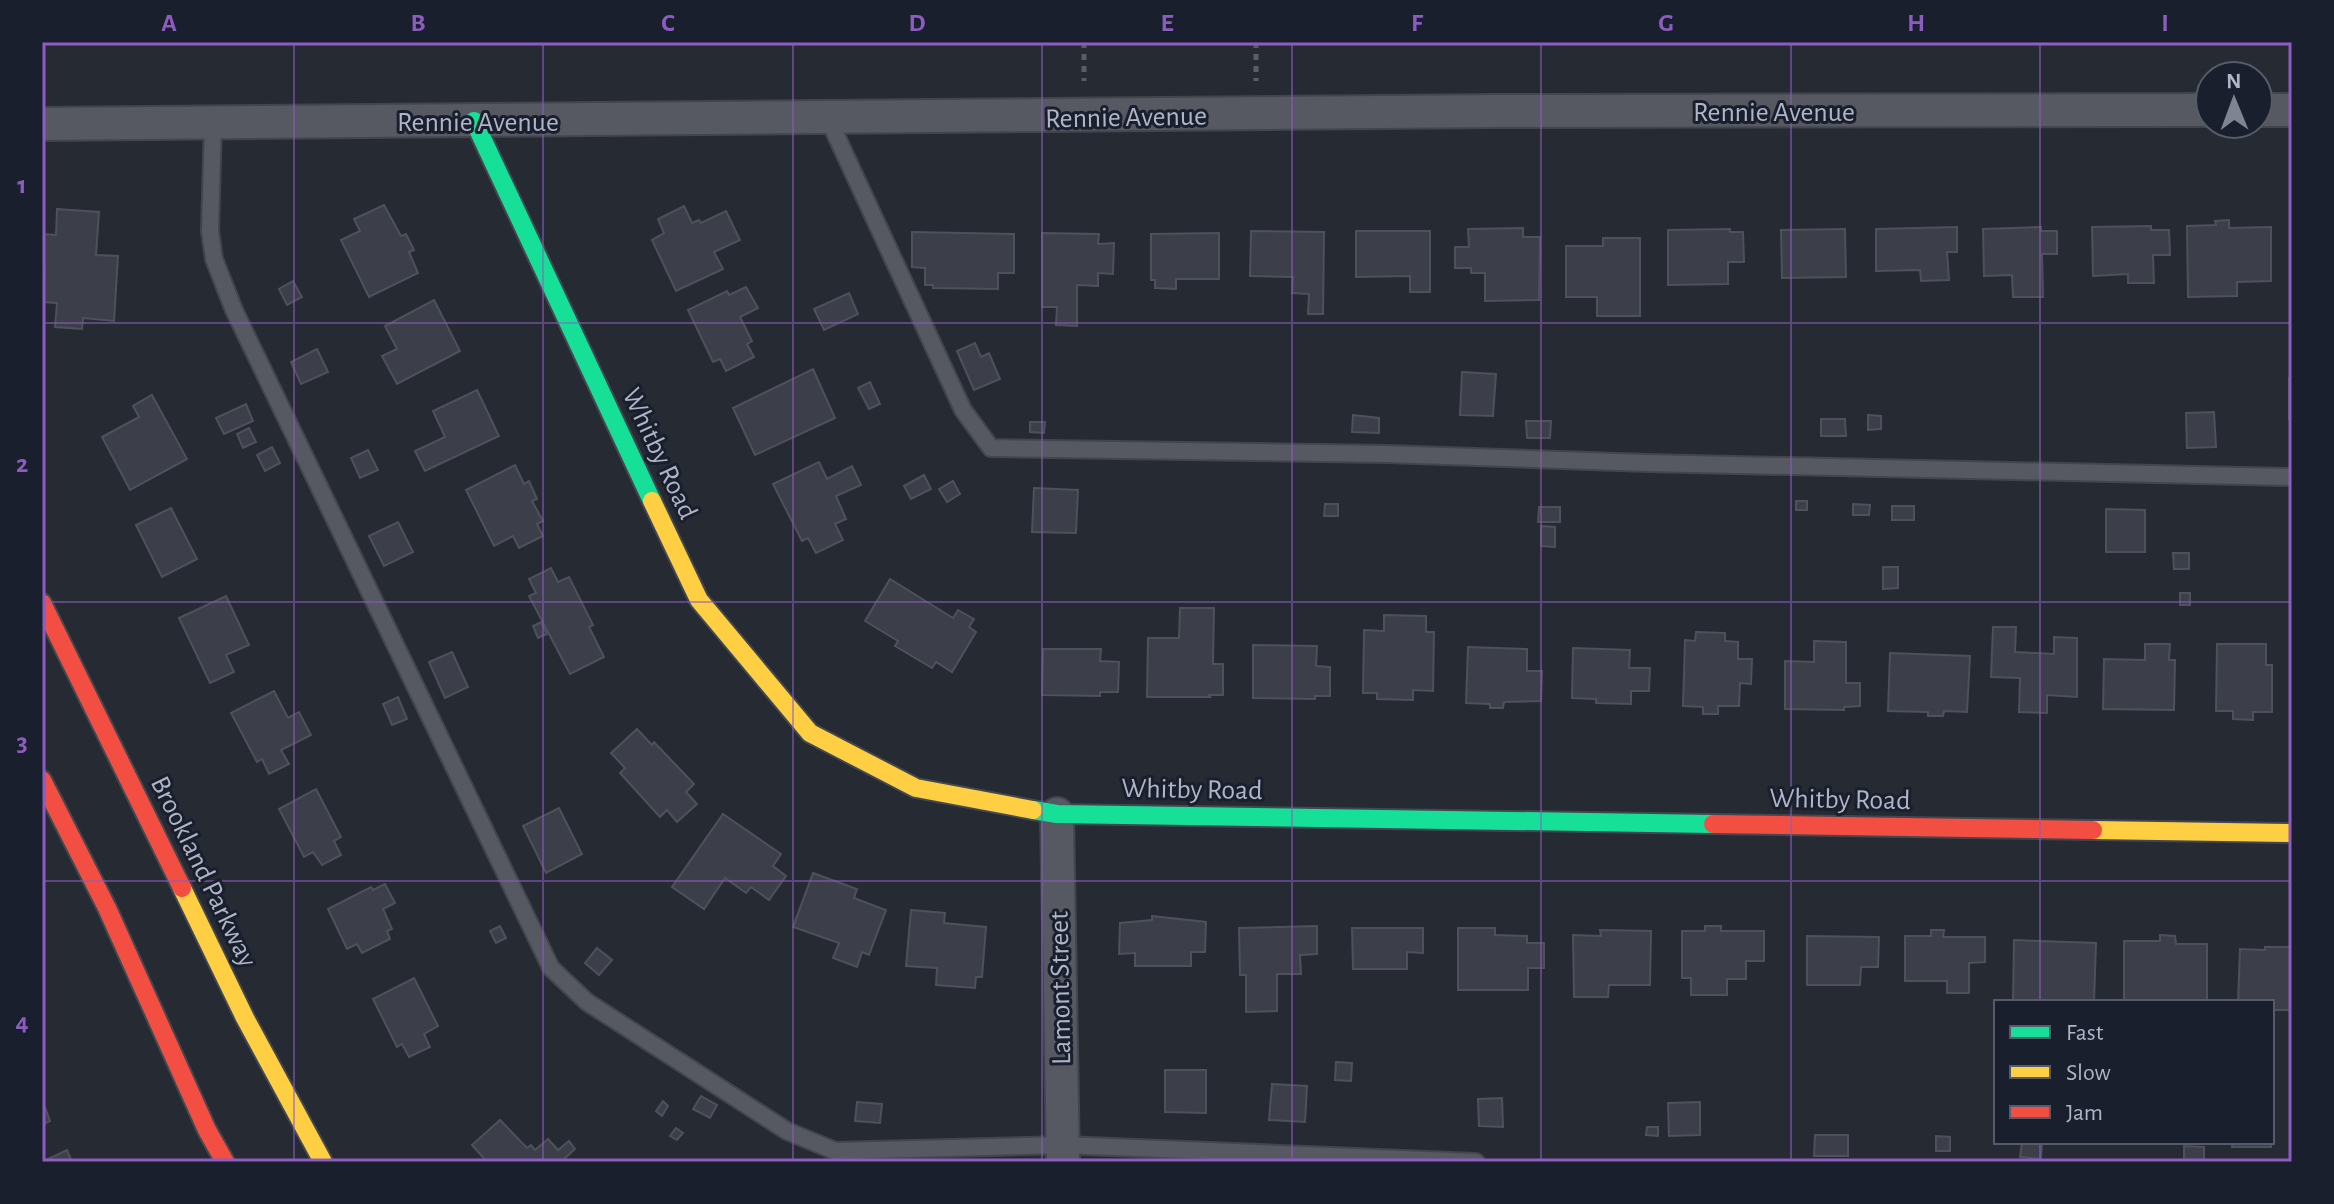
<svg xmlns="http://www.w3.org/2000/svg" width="2334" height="1204" viewBox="0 0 2334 1204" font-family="'Alegreya Sans',sans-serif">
<rect width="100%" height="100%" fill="#262a33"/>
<g fill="#3c3f49" stroke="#4e515c" stroke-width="2">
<path d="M384,205L401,236L406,234L414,250L409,252L418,273L369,297L341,240L360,231L354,219Z"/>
<path d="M684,206L692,223L699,220L701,223L726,211L740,240L714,252L723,269L676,291L652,240L664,233L658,219Z"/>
<path d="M57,209L99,212L96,255L118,256L114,321L83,318L82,329L55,327L57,303L43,302L45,267H42V244L43,234L56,235Z"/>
<path d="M2229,220V228L2271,227V281L2237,282V296L2188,297L2187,226L2216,225L2215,221Z"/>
<path d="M2151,226V230H2169L2170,255H2153L2154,283H2128V274L2093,276L2092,227Z"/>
<path d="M1957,227V252H1947L1949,280L1921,281L1920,270L1876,271V229Z"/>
<path d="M2041,227V231H2057V254H2042L2043,297H2013L2012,275L1984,276L1983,229Z"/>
<path d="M1523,228V237H1540L1539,300L1485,301V273H1471V268H1455V247H1469L1468,229Z"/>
<path d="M1730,229V232H1743L1744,262H1728V284L1668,285V230Z"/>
<path d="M1845,229L1846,277L1782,278L1781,230Z"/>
<path d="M1251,231L1324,232L1323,314H1308L1309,294L1292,293L1293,277L1250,276Z"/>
<path d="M1356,231H1430V292H1410V276L1356,277Z"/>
<path d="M912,232L1014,234V273H998V289L933,288V285H925V268L912,267Z"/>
<path d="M1042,233L1099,234L1098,244L1114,243L1113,274L1098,273V286L1077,285V326L1056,325L1057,307H1042Z"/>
<path d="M1219,233V279H1176V289L1155,288V280H1151V234Z"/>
<path d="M1603,238H1640V316H1597V297H1566V246H1603Z"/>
<path d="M293,281L302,297L287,305L279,289Z"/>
<path d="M746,287L758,308L740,317L752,341L747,344L754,357L726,371L720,359L713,362L688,310L727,291L729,295Z"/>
<path d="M849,293L858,314L824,330L814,309Z"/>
<path d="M434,300L460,351L397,384L382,356L397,349L385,326Z"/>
<path d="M975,343L981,357L989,353L1000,379L974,390L957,351Z"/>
<path d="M317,349L328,372L301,384L291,362Z"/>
<path d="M813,369L835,418L755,455L733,408Z"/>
<path d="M1462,372L1496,374L1493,416L1460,415Z"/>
<rect x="2289" y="378" width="3" height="41"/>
<path d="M870,382L880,404L869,409L858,388Z"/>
<path d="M477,390L499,436L425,471L415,451L445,437L433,411Z"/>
<path d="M152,395L187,459L130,490L102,437L139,417L133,406Z"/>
<path d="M246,404L253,421L224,434L216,418Z"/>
<path d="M2214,412L2216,447L2187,448L2186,413Z"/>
<path d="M1353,415L1379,418V433L1352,432Z"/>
<path d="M1868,415L1881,416V429L1868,430Z"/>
<path d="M1821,419H1845L1846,436H1821Z"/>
<path d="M1526,421H1551L1550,438H1527Z"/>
<path d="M1030,422H1045L1044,433L1030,432Z"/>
<path d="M249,428L256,442L243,448L237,434Z"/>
<path d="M272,447L280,463L265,471L257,455Z"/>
<path d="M368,450L378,470L360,478L351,458Z"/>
<path d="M819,462L827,479L852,466L861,485L836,496L846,519L835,524L843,540L816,553L808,538L802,541L773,484Z"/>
<path d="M515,465L524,484L529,481L537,499L532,501L543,521L537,524L543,536L519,548L513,536L494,546L466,490Z"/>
<path d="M924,475L931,489L911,499L904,486Z"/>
<path d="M953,481L960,494L947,502L939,489Z"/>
<path d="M1034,488L1078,490L1076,533L1032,532Z"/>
<rect x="1796" y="501" width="11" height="9"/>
<path d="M1325,504H1338V516H1324Z"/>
<path d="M1853,504L1870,505L1869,515H1853Z"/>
<rect x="1892" y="506" width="22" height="14"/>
<path d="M1539,507H1560V522H1538Z"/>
<path d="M171,508L197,559L162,577L136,525Z"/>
<path d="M2106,509L2145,510V552H2106Z"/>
<path d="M398,522L413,552L384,566L369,536Z"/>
<path d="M1541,526L1555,527V547L1541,546Z"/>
<path d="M2173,553H2189V569H2174Z"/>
<path d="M1883,567H1898V588L1883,589Z"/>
<path d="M551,568L558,582L569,577L593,625L589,627L604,657L570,674L529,596L536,593L529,579Z"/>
<path d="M890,579L953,618L958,610L974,619L969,627L976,632L952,672L936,662L932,668L895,646L898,641L865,621Z"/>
<rect x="2180" y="593" width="10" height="12"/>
<path d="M226,596L249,645L226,655L234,672L210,683L179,618Z"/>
<path d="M1180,608H1214L1213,664H1223V695H1209L1210,697H1147L1148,638H1179Z"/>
<path d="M1384,615L1426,616V632H1434L1433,691L1413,690V700L1377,699V693H1363L1364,630L1384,631Z"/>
<path d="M541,622L547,634L538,638L533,626Z"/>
<path d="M1993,627H2016L2015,652L2054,654V637L2077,638V697L2047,695V713L2019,712L2020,678L1991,677Z"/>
<path d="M1696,632L1725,633V641L1738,642V659H1752L1751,684L1740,683L1739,706H1718V714H1703V707L1683,706L1685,640L1695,641Z"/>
<path d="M1814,641L1846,642V683H1860V706L1844,707V710L1785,709V661L1814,662Z"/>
<path d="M2145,644H2170L2169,660H2175L2174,710L2103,709L2104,659L2145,660Z"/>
<path d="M2217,644H2266V665H2272V712H2253V720L2233,719V711H2216Z"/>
<path d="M1253,645L1317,646L1316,666L1330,667V696H1315V699L1253,698Z"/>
<path d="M1468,647L1527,649V671H1542L1541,701L1504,702L1503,708H1490V704L1466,703Z"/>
<path d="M1573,648L1630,650L1629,668H1650L1649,691H1631V704L1596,703V699L1572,698Z"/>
<path d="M1043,649H1101L1100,661L1119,662L1118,692H1100V696L1042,695Z"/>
<path d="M452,652L468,687L445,698L429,662Z"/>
<path d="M1890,653L1970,656L1967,712L1944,711L1943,716H1928V712L1888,711Z"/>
<path d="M274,691L288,718L299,712L311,735L281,750L289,764L269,774L262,759L257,762L231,713Z"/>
<path d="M398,697L407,719L392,725L383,704Z"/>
<path d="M637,729L652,745L654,742L694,784L686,792L697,804L677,822L667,810L660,817L620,773L625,768L611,753Z"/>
<path d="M316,789L341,837L334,841L341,855L322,865L313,852L304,857L279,809Z"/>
<path d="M559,808L582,854L546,873L523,826Z"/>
<path d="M723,814L781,854L773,866L786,876L769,900L751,887L746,893L725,878L704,909L672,887Z"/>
<path d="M813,873L857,889L854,898L886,910L869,955L862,952L857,967L833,958L839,943L793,927Z"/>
<path d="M385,884L395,903L383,909L392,929L387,931L390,939L362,953L357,944L347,949L328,909L371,887L373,890Z"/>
<path d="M911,910L945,913L944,923L986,927L982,977H976L975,988L936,985L937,968L906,966Z"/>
<path d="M1152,916L1206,922L1205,952H1191V966H1135V953L1119,954L1120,923L1152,920Z"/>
<path d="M500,926L506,938L496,943L490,931Z"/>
<path d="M1317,926V954L1300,955L1301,974H1277V1011L1246,1012V975H1240L1239,928Z"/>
<path d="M1705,926H1721V931H1764V961H1746V979H1727V995H1691V978H1682V931H1705Z"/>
<path d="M1352,928H1423V953L1407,952V969H1353Z"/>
<path d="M1458,928H1495V935L1527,936V943H1544V968H1528V990H1458Z"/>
<path d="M1600,930L1651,931L1650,985H1609L1608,997H1574L1573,935L1601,936Z"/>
<path d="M1931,930H1944L1943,937H1985V962L1969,963V993H1947V981H1905V936H1931Z"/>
<path d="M2160,935L2175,936L2176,944H2207V1002H2124V941H2160Z"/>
<path d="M1807,936L1879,937L1878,967H1861L1860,985H1807Z"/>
<path d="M2014,940L2096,943L2094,1002H2013Z"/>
<path d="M2265,947H2292V1010H2272V1002H2238L2240,949L2265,950Z"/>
<path d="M597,948L612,960L599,975L585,963Z"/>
<path d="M414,978L438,1026L424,1034L430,1047L409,1057L402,1044L397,1047L373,999Z"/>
<path d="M1336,1062L1352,1063L1351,1081L1335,1080Z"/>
<path d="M1165,1070H1206V1113L1165,1112Z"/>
<path d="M1272,1084L1307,1086L1305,1122L1269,1120Z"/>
<path d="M701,1096L717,1105L710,1118L693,1109Z"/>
<path d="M1502,1098L1503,1127L1479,1126L1478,1099Z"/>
<path d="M42,1099L50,1121L42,1125Z"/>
<path d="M663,1101L668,1106L662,1116L656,1111Z"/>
<path d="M857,1102L882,1104L880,1123L855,1121Z"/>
<path d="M1700,1102V1135L1669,1136L1668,1103Z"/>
<path d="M500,1120L527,1148L531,1145L535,1150L548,1139L558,1150L569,1141L575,1149L561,1162H487L472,1145Z"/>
<path d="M1647,1127H1658V1136L1646,1135Z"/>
<path d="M676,1128L683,1133L677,1140L670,1136Z"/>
<path d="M1815,1135H1848V1156H1814Z"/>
<path d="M1936,1136L1950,1137V1151H1936Z"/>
<path d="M2022,1142L2042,1143L2041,1159L2020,1157Z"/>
<rect x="2232" y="1142" width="39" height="5"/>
<path d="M2184,1146L2204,1147V1161H2184Z"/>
<path d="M67,1150L72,1162H42Z"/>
</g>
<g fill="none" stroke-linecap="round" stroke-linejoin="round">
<g stroke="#42454c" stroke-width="20">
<g id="lane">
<path d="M828,118L963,410L991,448L1387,454L1647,463L2292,477"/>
<path d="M213,122L210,231L214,259L234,310L551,968L587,1002L787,1131L835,1151L1063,1145L1476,1162"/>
</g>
</g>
<g stroke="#42454c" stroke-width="36">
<g id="street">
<path d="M2258,110H2292"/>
<path d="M42,124L1491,111L2210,110"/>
<path d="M1057,814L1063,1162"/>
</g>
</g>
<g stroke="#434750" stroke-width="22">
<g id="fast">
<path d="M474,121L652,501"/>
<path d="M1033,810L1057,814L1713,824"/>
</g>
</g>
<g stroke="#434750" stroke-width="22">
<g id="slow">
<path d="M652,501L699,600L810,733L916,788L1033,810"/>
<path d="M2093,830L2292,833"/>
<path d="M182,888L245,1018L323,1162"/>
</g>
</g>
<g stroke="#434750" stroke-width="22">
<g id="jam">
<path d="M42,603L182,888"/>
<path d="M42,780L107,908L207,1130L225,1162"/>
<path d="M1713,824L2093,830"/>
</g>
</g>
<g stroke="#595d65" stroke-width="5" stroke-dasharray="6 6" stroke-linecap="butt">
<path d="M1084,42V81"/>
<path d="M1256,42V81"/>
</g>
<use href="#lane" stroke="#565862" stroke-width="16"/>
<use href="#street" stroke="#565862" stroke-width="32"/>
<use href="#fast" stroke="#16e098" stroke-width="18"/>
<use href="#slow" stroke="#ffcf43" stroke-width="18"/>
<use href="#jam" stroke="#f24e42" stroke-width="18"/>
</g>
<path fill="none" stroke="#8d5cc1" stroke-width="2" stroke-opacity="0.55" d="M294,42V1162M543,42V1162M793,42V1162M1042,42V1162M1292,42V1162M1541,42V1162M1791,42V1162M2040,42V1002M42,323H2292M42,602H2292M42,881H2292M2040,1142V1162"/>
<g text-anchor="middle" stroke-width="6" stroke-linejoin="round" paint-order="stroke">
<g font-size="28" fill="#afb4c6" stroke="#1a1f2e">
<text x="1774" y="121">Rennie Avenue</text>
<text transform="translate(1126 116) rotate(-1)" y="10">Rennie Avenue</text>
<text x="478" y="131">Rennie Avenue</text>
<text transform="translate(661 453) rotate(65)" y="10">Whitby Road</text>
<text transform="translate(1192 788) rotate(1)" y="10">Whitby Road</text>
<text transform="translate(1840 798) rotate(1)" y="10">Whitby Road</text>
<text transform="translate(205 871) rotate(64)" y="10">Brookland Parkway</text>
<text transform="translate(1059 988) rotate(-91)" y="10">Lamont Street</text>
</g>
</g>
<rect width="2334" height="1204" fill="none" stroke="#1a1f2e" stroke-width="88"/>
<rect x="1994" y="1000" width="280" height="144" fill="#1a1f2e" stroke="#565b6b" stroke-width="2"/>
<rect x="2010" y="1026" width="40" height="12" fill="#16e098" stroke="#565b6b" stroke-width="2"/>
<text x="2066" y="1040" font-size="24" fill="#afb4c6">Fast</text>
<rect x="2010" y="1066" width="40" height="12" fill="#ffcf43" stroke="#565b6b" stroke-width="2"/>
<text x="2066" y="1080" font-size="24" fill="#afb4c6">Slow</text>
<rect x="2010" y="1106" width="40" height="12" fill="#f24e42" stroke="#565b6b" stroke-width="2"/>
<text x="2066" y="1120" font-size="24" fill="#afb4c6">Jam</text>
<g transform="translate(2234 100) rotate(359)"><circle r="38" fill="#1a1f2e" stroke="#565b6b" stroke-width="2"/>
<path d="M0-6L14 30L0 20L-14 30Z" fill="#7f8493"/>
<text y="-12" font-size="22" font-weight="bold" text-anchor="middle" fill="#afb4c6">N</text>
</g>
<rect x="44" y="44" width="2246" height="1116" fill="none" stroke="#8d5cc1" stroke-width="3"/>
<g font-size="26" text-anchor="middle" font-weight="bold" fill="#8d5cc1">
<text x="169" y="31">A</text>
<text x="418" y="31">B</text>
<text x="668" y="31">C</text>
<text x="917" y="31">D</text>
<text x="1167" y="31">E</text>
<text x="1417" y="31">F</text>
<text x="1666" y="31">G</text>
<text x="1916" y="31">H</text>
<text x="2165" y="31">I</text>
<text x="22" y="193">1</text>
<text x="22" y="472">2</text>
<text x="22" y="751">3</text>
<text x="22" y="1030">4</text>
</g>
</svg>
